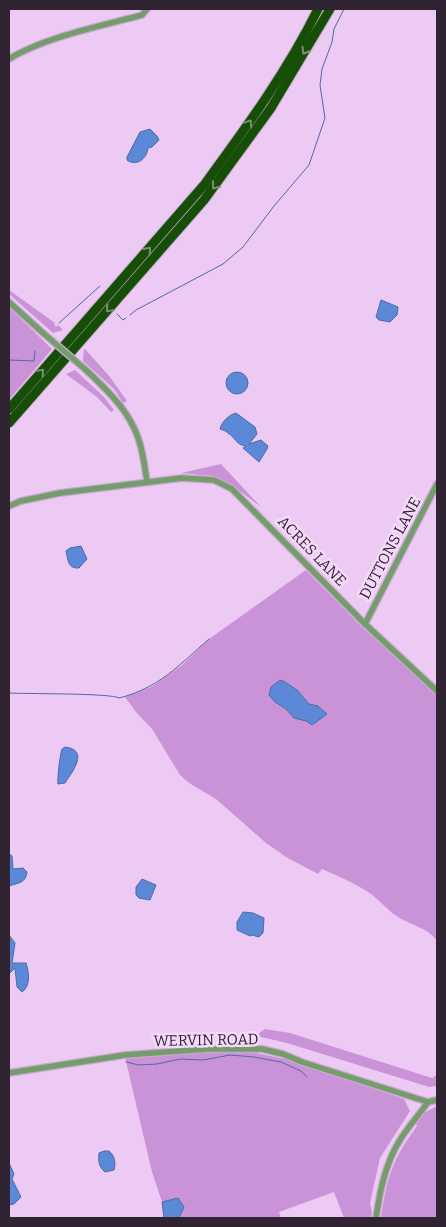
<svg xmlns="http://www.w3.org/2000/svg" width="446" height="1227" viewBox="0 0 446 1227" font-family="Bitter,serif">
<rect width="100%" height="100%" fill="#eccaf4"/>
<g fill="#cb93d7">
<path d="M9,290L55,323L54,324L56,327L58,325L63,330L53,333L9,294Z"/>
<path d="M9,307L52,349L9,400Z"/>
<path d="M84,348L110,377L127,401L123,403L114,389L83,361Z"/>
<path d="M75,370L104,397L114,410L111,412L97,397L66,374Z"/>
<path d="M221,464L261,507L229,483L212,476L181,473Z"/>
<path d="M306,570L362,627L437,695V941C427,927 412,926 398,917C387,910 379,899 368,892C354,883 338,876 322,869L318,874L286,857L266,843L216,799L189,783L180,775L152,729L136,712L125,697L151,687L182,665L209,639Z"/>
<path d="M265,1029L290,1033L432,1078L437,1075V1086L429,1087L287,1043L261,1037L258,1034Z"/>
<path d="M233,1048L299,1062L404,1099L410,1111L380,1158L370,1203L372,1213L371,1218H344L334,1192L279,1212L281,1218H179L182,1213L178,1198L162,1202L152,1172L125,1057Z"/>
<path d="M437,1106V1218H381C387,1177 392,1160 417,1126L415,1123L422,1114Z"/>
</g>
<g fill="#5b89d7" stroke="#4e6aa6">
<path d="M150,129L157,136L159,140L152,147L148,148C147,159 136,167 127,160V157L140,132Z"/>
<path d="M381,300L398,307L397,315L390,322L379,320L376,317Z"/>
<circle cx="237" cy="383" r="11"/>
<path d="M236,413L255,427L257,434L249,444L261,440L268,446L267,449L259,462L243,448L246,446C236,445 236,438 228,433C226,431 223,430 220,429C222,421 229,415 236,413Z"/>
<path d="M81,546L87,559L79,568C68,569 68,560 66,551L70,548Z"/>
<path d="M280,680L285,682L297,690L309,704L318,706L327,714L312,725L306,721L294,718L286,709L275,702L269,695L271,687Z"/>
<path d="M65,747C90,750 72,772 65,783L58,784C57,780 60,755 62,749Z"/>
<path d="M9,854L12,856L13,869L23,868L27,872C26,883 18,883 9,886Z"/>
<path d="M142,879L156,885L150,900L139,898L136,895V887Z"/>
<path d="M243,912L253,913L264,918L263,933L259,937L252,935L250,936L237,930V922Z"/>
<path d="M9,935L15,943L12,963H26C29,972 31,986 22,992L17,987L15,968L9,974Z"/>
<path d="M104,1151H109C115,1156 116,1163 114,1170L105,1172C99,1167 98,1161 99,1153Z"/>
<path d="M9,1163L14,1174L12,1179L21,1197L14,1204L9,1205Z"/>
<path d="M178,1198L184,1207L179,1218H164L162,1202Z"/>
</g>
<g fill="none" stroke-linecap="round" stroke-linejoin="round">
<g stroke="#4e6aa6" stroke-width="1">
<path d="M117,314L123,320L126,318"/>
<path d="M130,315L136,310L223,264L243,247L274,206L309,165L325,118L320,85L322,69L332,42L334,29L344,9"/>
<path d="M59,323L100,286"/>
<path d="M9,360L34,361L35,351"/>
<path d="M9,693C24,694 111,693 119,698C159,688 179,665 209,639"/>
<path d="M126,1062L139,1065L157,1064L180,1059L203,1060L230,1055L254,1057L281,1062L301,1071L307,1077"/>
</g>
<g stroke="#c6a9cd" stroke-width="8">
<g id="minor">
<path d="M9,59C45,37 101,26 142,15L147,9"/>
<path d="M9,302L43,333"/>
<path d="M86,370C104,387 124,406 134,428C142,444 144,463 147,481"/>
<path d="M9,506L21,501L60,493L182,478L214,480L232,489L365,624L437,691"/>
<path d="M365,624L437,484"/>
<path d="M9,1073L125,1055L208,1049H262L283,1054L302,1062L428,1102"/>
<path d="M376,1218C380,1191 385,1164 400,1140C408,1127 419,1115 428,1102L437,1100"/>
</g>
</g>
<g stroke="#c6a9cd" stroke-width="11">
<g id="highway">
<path d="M9,409L204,185C245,129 287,72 318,9"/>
<path d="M9,423L204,200L271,108L330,9"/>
</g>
</g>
<use href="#minor" stroke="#749d6b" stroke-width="5.5"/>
<use href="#highway" stroke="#164e08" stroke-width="9"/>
<g stroke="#c6a9cd" stroke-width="8" stroke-linecap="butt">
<path id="minor-bridge" d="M43,333L86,370"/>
</g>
<use href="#minor-bridge" stroke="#749d6b" stroke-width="5.5"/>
</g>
<defs><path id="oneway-chevron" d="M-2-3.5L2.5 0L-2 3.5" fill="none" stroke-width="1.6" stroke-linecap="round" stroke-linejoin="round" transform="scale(1.25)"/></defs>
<g stroke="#7b8d75">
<use href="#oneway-chevron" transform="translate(305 51) rotate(120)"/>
<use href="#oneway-chevron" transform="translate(249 123) rotate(-56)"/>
<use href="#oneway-chevron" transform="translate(215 186) rotate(128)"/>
<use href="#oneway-chevron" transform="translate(148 250) rotate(-49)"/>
<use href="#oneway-chevron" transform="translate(109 309) rotate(131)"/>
<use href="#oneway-chevron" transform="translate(41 372) rotate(-49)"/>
</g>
<g text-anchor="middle" stroke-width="5" stroke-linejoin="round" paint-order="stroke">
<g font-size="15" fill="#302332" stroke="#f6dafb">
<text transform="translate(390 548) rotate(-62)" y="5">DUTTONS LANE</text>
<text transform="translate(312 551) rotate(46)" y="5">ACRES LANE</text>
<text transform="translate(206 1040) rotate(-1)" y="5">WERVIN ROAD</text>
</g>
</g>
<rect width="446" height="1227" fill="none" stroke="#302332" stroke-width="20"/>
</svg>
